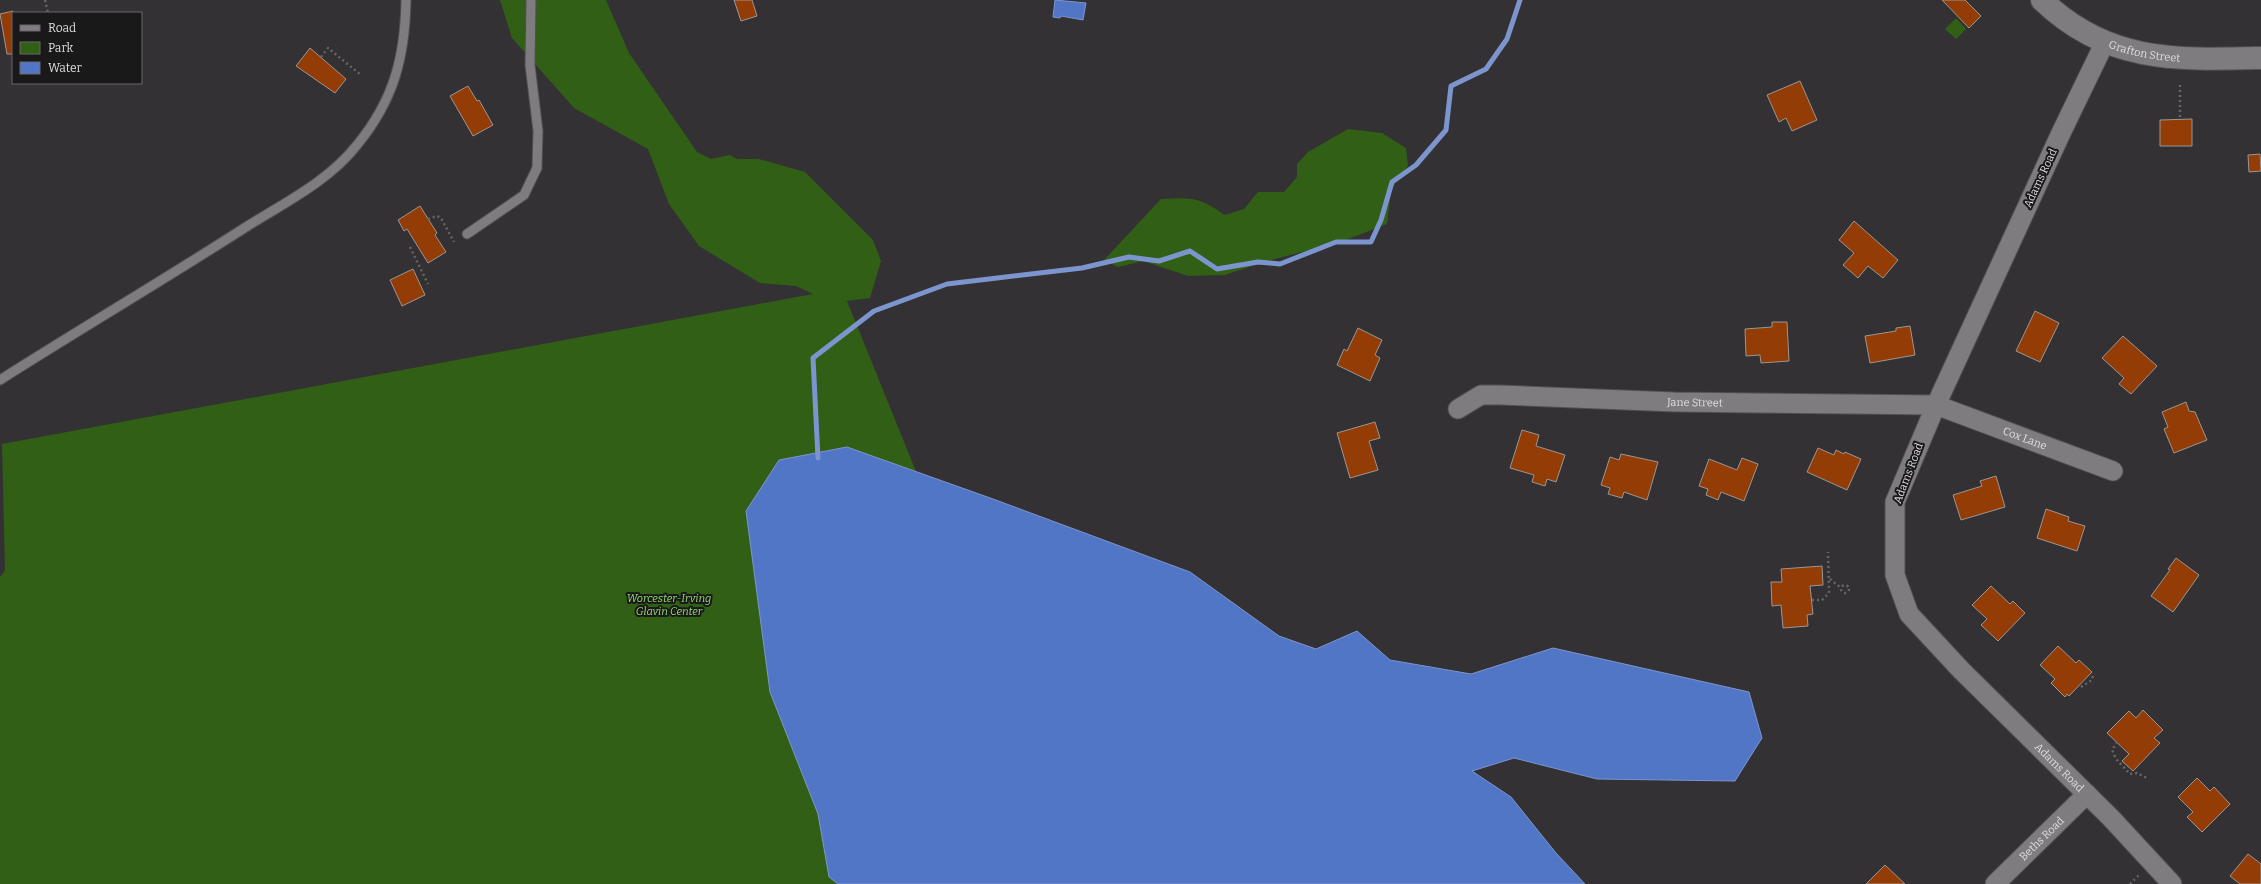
<svg xmlns="http://www.w3.org/2000/svg" width="2261" height="884" viewBox="0 0 2261 884" font-family="Bitter,serif">
<rect width="100%" height="100%" fill="#333134"/>
<g fill="#315f15">
<path d="M500,0H606L629,53L697,152L711,159L730,155L737,159H759L805,172L873,240L881,261L870,298L847,301L1083,884H0V577L5,570L2,444L813,294L796,286L760,283L699,246L669,204L648,149L574,108L512,38Z"/>
<path d="M1956,18L1966,29L1956,39L1945,29Z"/>
<path d="M1348,129L1382,133L1406,148L1408,166L1391,190L1387,224L1338,243L1267,261L1225,275L1188,276L1143,261L1118,267L1104,260L1161,199C1193,197 1199,197 1225,215L1244,209L1258,192H1284L1297,177V164L1308,152Z"/>
</g>
<g fill="#5276c6" stroke="#7c95ce">
<path d="M1055,0L1086,3L1083,20L1061,16L1060,18L1053,17Z"/>
<path d="M847,447L993,499L1190,572L1279,636L1316,649L1357,631L1390,660L1471,674L1553,648L1749,692L1762,738L1735,781L1597,779L1514,758L1472,771L1511,797L1556,853L1585,884H838L829,877L818,814L770,692L746,511L779,460Z"/>
</g>
<g fill="none" stroke-linecap="round" stroke-linejoin="round">
<path stroke="#7c95ce" stroke-width="5" d="M818,458L813,358L874,311L947,284L1082,268L1129,257L1159,261L1190,251L1217,269L1258,262L1280,264L1336,242H1371L1381,220L1392,182L1416,165L1446,130L1451,86L1486,69L1507,39L1520,0"/>
</g>
<g fill="#933c05" stroke="#9b9795">
<path d="M734,0H752L757,16L741,21Z"/>
<path d="M1942,0H1965L1981,16L1969,28Z"/>
<path d="M13,11V54H7L0,14Z"/>
<path d="M310,48L346,79L335,93L296,66Z"/>
<path d="M1800,81L1817,120L1792,131L1786,118L1779,122L1767,95Z"/>
<path d="M468,86L477,101L479,100L493,125L473,136L450,96Z"/>
<path d="M2192,119V146H2160V120Z"/>
<path d="M2260,154L2261,171L2249,172L2248,155Z"/>
<path d="M420,206L437,233L435,235L446,252L428,263L407,229L404,231L398,220Z"/>
<path d="M1854,221L1898,260L1883,278L1868,266L1858,278L1843,265L1854,253L1839,240Z"/>
<path d="M413,269L425,295L402,306L390,280Z"/>
<path d="M2035,311L2059,323L2040,362L2016,351Z"/>
<path d="M1772,322H1787L1789,361L1761,363L1760,355L1746,356L1745,329L1772,327Z"/>
<path d="M1910,326L1915,355L1870,363L1865,336L1896,331V328Z"/>
<path d="M1358,328L1382,340L1375,355L1380,358L1370,381L1337,365L1344,349L1347,351Z"/>
<path d="M2123,336L2157,366L2131,394L2119,384L2124,378L2102,358Z"/>
<path d="M2186,402L2189,411L2195,412L2207,440L2174,453L2164,429L2168,427L2162,412Z"/>
<path d="M1375,422L1380,438L1369,441L1378,470L1350,478L1337,433Z"/>
<path d="M1522,430L1539,435L1536,446L1565,455L1556,482L1547,479L1545,486L1532,482L1534,475L1510,468Z"/>
<path d="M1818,448L1834,455L1836,450L1844,454L1845,452L1861,459L1847,490L1807,472Z"/>
<path d="M1621,454L1658,462L1647,500L1624,492L1622,498L1608,494L1610,488L1601,485L1610,457L1619,460Z"/>
<path d="M1742,458L1758,464L1744,501L1721,492L1718,500L1706,495L1708,489L1699,486L1709,459L1737,470Z"/>
<path d="M1996,476L2005,507L1961,520L1953,495L1982,486L1980,481Z"/>
<path d="M2046,509L2069,517L2068,521L2085,526L2077,551L2037,538Z"/>
<path d="M2176,558L2199,575L2173,612L2151,596L2170,570L2168,569Z"/>
<path d="M1822,566L1823,585L1810,586L1813,614L1807,615L1808,626L1783,628L1781,605L1772,606L1771,582H1782L1781,569Z"/>
<path d="M1991,586L2010,604L2013,601L2025,613L1998,641L1981,625L1987,619L1972,605Z"/>
<path d="M2058,646L2076,663L2079,660L2092,672L2069,696L2067,694L2065,697L2051,683L2055,679L2040,665Z"/>
<path d="M2143,710L2163,730L2154,738L2160,743L2133,771L2122,761L2129,754L2107,733L2129,711L2136,718Z"/>
<path d="M2197,778L2210,791L2214,787L2230,804L2202,832L2187,817L2193,812L2178,797Z"/>
<path d="M2248,854L2261,864V884H2240L2230,876Z"/>
<path d="M1885,865L1905,884H1866Z"/>
</g>
<g fill="none" stroke-linecap="round" stroke-linejoin="round">
<g stroke="#525052" stroke-width="11">
<g id="service">
<path d="M467,234L524,195L537,168L538,131L530,65L531,0"/>
<path d="M0,380C82,328 165,279 246,227C284,203 329,181 357,145C394,100 405,57 406,0"/>
</g>
</g>
<g stroke="#525052" stroke-width="21">
<g id="minor">
<path id="s1" d="M2105,42L2061,133L1936,405L1895,502V575L1909,614L1961,670L2111,818L2172,884"/>
<path id="s2" d="M1458,409L1481,395H1500L1674,402L1936,405L2113,471"/>
<path id="s3" d="M1995,884L2087,794"/>
</g>
</g>
<g stroke="#525052" stroke-width="24">
<g id="tertiary">
<path id="s4" d="M2042,0C2107,63 2177,60 2261,58"/>
</g>
</g>
<g stroke="#676568" stroke-width="2.5" stroke-dasharray="2 3" stroke-linecap="butt">
<path d="M45,0L48,13"/>
<path d="M321,57L328,48L361,75"/>
<path d="M2180,85V119"/>
<path d="M428,219L437,216L441,218L454,242"/>
<path d="M410,247L428,284"/>
<path d="M1830,579L1841,588"/>
<circle cx="1845" cy="589" r="4"/>
<path d="M1812,600H1822L1829,593L1828,552"/>
<path d="M2081,687L2092,680L2093,675"/>
<path d="M2117,742L2112,750L2116,759L2130,774L2137,773L2147,778"/>
<path d="M2130,884L2139,875"/>
</g>
<use href="#service" stroke="#7f7c80" stroke-width="9"/>
<use href="#minor" stroke="#7f7c80" stroke-width="19"/>
<use href="#tertiary" stroke="#7f7c80" stroke-width="22"/>
</g>
<g text-anchor="middle" stroke-width="4" stroke-linejoin="round" paint-order="stroke">
<g font-size="11" fill="#dfdde0" stroke="#1a191a">
<text dy="4" stroke="none"><textPath href="#s4" startOffset="117">Grafton Street</textPath></text>
<text transform="translate(2040 178) rotate(-65)" y="4">Adams Road</text>
<text dy="4" stroke="none"><textPath href="#s2" startOffset="241">Jane Street</textPath></text>
<text dy="4" stroke="none"><textPath href="#s2" startOffset="577">Cox Lane</textPath></text>
<text transform="translate(1908 473) rotate(-69)" y="4">Adams Road</text>
<text dy="4" stroke="none"><textPath href="#s1" startOffset="835">Adams Road</textPath></text>
<text dy="4" stroke="none"><textPath href="#s3" startOffset="65">Beths Road</textPath></text>
</g>
<g font-size="11" font-style="italic" fill="#92db6f" stroke="#1a191a">
<text x="669" y="602">Worcester-Irving<tspan x="669" dy="13">Glavin Center</tspan></text>
</g>
</g>
<rect x="12" y="12" width="130" height="72" fill="#1a191a" stroke="#696769"/>
<rect x="20" y="25" width="20" height="6" fill="#7f7c80" stroke="#696769"/>
<text x="48" y="32" font-size="12" fill="#dfdde0">Road</text>
<rect x="20" y="42" width="20" height="12" fill="#315f15" stroke="#696769"/>
<text x="48" y="52" font-size="12" fill="#dfdde0">Park</text>
<rect x="20" y="62" width="20" height="12" fill="#5276c6" stroke="#696769"/>
<text x="48" y="72" font-size="12" fill="#dfdde0">Water</text>
</svg>
